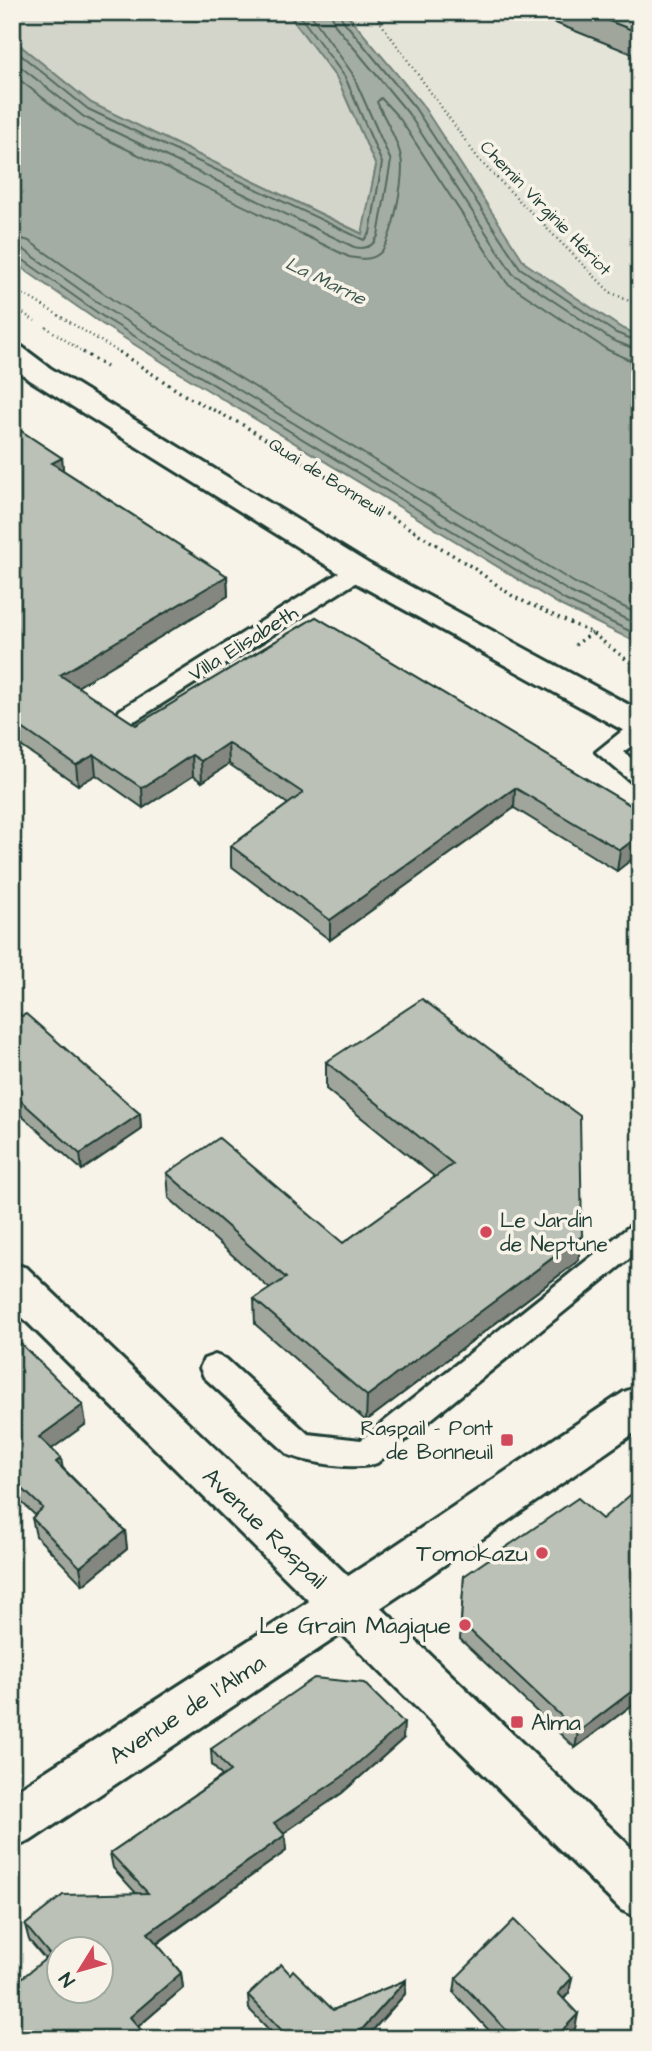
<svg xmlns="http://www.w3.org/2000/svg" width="652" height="2051" viewBox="0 0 652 2051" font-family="'Architects Daughter',sans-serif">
<rect width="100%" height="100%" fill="#f7f3e8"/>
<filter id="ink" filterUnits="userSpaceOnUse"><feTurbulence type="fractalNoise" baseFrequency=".0143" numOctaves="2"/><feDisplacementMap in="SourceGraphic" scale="14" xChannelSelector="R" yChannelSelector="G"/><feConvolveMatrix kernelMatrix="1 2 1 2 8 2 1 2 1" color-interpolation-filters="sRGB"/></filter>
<g filter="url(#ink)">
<path fill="#e5e4d9" d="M345,12H640V336L620,327L525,263L421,103Z"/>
<path fill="#d3d5ca" stroke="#79897f" stroke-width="2" d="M12,12H287L338,80L376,166L363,234L91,103L12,39Z"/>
<path fill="#a4ada3" stroke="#6f8077" stroke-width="2" d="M287,12H345L421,103L525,263L620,327L640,336V644L562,606L183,375L102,324L12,261V39L91,103L362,234L376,166L338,80Z"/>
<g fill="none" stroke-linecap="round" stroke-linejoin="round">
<g stroke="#546a60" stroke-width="2">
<path d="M331,12L335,25L408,113L513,274L612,340L640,351"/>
<path d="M340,12L342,19L415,108L520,268L616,333L640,342"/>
<path d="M12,48L88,109L364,240L370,233L382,163L345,77L297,12"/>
<path d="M12,60L84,117L354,247C365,250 373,247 378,236L391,161L352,73L309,12"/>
<path d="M12,74L79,126L349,257C360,259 371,261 380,253C393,240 405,175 401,157C397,138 385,120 377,102L381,98L400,119L507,283L606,349L627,359L640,361"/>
<path d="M12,236L29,241L116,302L575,583L640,615"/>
<path d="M12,247L23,249L110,311L570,592L640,626"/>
<path d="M12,256L19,257L105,318L565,600L640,636"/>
</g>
<g stroke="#1f3d34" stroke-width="6">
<g id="service">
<path d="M358,565L366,566L369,571L366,576L136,720L128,722L120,720L117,715L120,710L350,566Z"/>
<path d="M640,721V740L623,752L640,765V785L632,782L596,752L632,723Z"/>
<path d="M640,1223V1250L377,1463C357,1471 310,1463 289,1455L204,1377L200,1368L204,1359L215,1355L226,1359L308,1434L361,1440L630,1226Z"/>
</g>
</g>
<g stroke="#1f3d34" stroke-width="6">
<g id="minor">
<path d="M12,345L22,347L50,368L369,564L640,711V736L628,733L347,578L30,380L12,366Z"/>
<path d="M12,1263L27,1268L640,1856V1918L621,1910L12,1307Z"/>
</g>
</g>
<g stroke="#1f3d34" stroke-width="6">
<path id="secondary" d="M640,1386V1429L421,1581L30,1841L12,1848V1793L387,1551L624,1392Z"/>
</g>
<g stroke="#1f3d34" stroke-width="2.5" stroke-dasharray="1 3.5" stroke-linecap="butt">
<path d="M373,12L480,161L610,292L640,306"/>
<path d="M12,287L122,354"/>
<path d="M12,306L35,321"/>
<path d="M46,327L86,354"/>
</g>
<g stroke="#1f3d34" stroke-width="3.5" stroke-dasharray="2 4.5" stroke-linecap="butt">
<path d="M83,352L106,367"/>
<path d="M119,352L186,396L243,425L472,567L514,597L592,633L640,670"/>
<path d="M575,645L592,633"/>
</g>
<use href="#service" fill="#f7f3e8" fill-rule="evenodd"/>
<use href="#minor" fill="#f7f3e8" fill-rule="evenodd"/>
<use href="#secondary" fill="#f7f3e8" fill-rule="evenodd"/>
</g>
<g fill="#a1a69d" stroke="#1f3d34" stroke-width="2">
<path d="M528,12H640V57Z"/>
<path d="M12,425L62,458L63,470L227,576L228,596L77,687L136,725L316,617L640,811L617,871L514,808L330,940L231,866V846L288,804L229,764L202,782L193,776L143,808L96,775L78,785L12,740Z"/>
<path d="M12,1008L140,1114L141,1130L82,1170L12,1107Z"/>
<path d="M326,1062L582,1236L578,1261L366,1421L255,1324L254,1299L270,1289L169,1198L167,1173L343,1243L435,1177L326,1089Z"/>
<path d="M12,1335L86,1424L51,1449L62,1467L125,1531L127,1549L83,1585L36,1536L32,1518L35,1515L12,1493Z"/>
<path d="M640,1495V1699L575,1748L460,1639L464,1576L602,1519Z"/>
<path d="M403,1739L342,1793L283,1833L286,1851L157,1944L181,1973L183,1988L138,2027L45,1959L29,1940L25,1925L136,1893L113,1868L110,1853L222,1776L212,1765L211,1749Z"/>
<path d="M290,1974L333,2010L406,1980L405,1994L365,2039H278L249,2009L248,1995Z"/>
<path d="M456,1978L569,1993L564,1999L575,2029L565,2039H497L454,1993Z"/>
</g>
<g fill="#83877f" stroke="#1f3d34" stroke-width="2">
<path d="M62,458L64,478L52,463Z"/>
<path d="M227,576L228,596L62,696L60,675Z"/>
<path d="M228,743L229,764L202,782L201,761Z"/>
<path d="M94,755L96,775L78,785L76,765Z"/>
<path d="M192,755L193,776L143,808L142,788Z"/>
<path d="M515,788L514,808L330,940V920Z"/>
<path d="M640,835V853L617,871L620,850Z"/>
<path d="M140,1114L141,1130L82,1170L80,1154Z"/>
<path d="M582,1236L578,1261L366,1421L367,1396Z"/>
<path d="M83,1405L86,1424L42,1456L39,1437Z"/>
<path d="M61,1458L64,1476L56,1462Z"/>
<path d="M125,1531L127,1549L83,1585L80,1567Z"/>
<path d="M640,1685V1699L575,1748L578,1732Z"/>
<path d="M404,1723L403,1739L342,1793L275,1839L274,1823Z"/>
<path d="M285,1835L286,1851L150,1948L148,1933Z"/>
<path d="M181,1973L183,1988L133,2031L130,2017Z"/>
<path d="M572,1978L569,1993L554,2008L558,1993Z"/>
<path d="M406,1980L405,1994L365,2039H357V2035Z"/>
<path d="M578,2014L575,2029L565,2039H554Z"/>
</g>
<g fill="#bbc1b6" stroke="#1f3d34" stroke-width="2" fill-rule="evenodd">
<path d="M586,12H640V33Z"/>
<path d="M12,425L62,458L52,463L227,576L60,675L136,725L316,617L640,811V835L620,850L515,788L330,920L231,846L303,793L228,743L201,761L192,755L142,788L94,755L76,765L12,721Z"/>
<path d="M422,999L580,1116L582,1236L367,1396L254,1299L286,1278L167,1173L219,1138L343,1243L453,1164L326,1062Z"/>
<path d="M12,1008L22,1016L26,1014L140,1114L80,1154L12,1093Z"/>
<path d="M12,1335L83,1405L39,1437L61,1458L56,1462L125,1531L80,1567L32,1518L43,1508L12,1479Z"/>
<path d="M635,1491L640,1495V1685L578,1732L461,1622L464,1576L578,1498L602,1519Z"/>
<path d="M314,1678L364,1683L404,1723L342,1777L274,1823L285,1835L148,1933L181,1973L130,2017L149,2039H12V1986L50,1955L25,1925L63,1895L148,1893L110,1853L230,1771L211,1749ZM60,1950H102V1992H60Z"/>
<path d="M514,1920L572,1978L558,1993L578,2014L554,2039H503L509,2033L456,1978Z"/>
<path d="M281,1964L290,1974L293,1970L333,2010L406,1980L357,2035L361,2039H290L248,1995Z"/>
</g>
</g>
<g fill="#d1495b" stroke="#f7f3e8" stroke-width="2.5">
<circle cx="486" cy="1232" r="7"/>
<rect x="500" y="1433" width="14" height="14" rx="3.5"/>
<circle cx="542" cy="1553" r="7"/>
<circle cx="465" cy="1625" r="7"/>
<rect x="510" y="1715" width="14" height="14" rx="3.5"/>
</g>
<g text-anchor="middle" stroke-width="7" stroke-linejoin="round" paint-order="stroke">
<g font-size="18" fill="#1f3d34" stroke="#f7f3e8">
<text transform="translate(546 208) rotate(46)" y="6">Chemin Virginie Hériot</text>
<text transform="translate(327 477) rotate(32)" y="6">Quai de Bonneuil</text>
</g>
<g font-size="19" font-style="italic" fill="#405950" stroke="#f7f3e8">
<text transform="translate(326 280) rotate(26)" y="7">La Marne</text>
</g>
<g font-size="21" fill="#1f3d34" stroke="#f7f3e8">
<text transform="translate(243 643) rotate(-32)" y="7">Villa Elisabeth</text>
</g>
<g font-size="21" fill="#1f3d34" stroke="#f7f3e8" text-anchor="start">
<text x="500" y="1227">Le Jardin<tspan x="500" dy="24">de Neptune</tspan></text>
<text x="493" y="1435" text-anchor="end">Raspail - Pont<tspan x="493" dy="24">de Bonneuil</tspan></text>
</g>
<g font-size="24" fill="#1f3d34" stroke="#f7f3e8">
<text transform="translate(265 1528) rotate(44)" y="8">Avenue Raspail</text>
<text transform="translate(187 1709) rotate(-33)" y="8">Avenue de l'Alma</text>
</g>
<g font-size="24" fill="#1f3d34" stroke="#f7f3e8" text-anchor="end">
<text x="528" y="1561">Tomokazu</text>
<text x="451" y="1633">Le Grain Magique</text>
<text x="531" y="1730" text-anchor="start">Alma</text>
</g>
</g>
<rect width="652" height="2051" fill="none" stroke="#f7f3e8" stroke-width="42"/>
<rect x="21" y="21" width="610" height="2009" fill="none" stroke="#1f3d34" stroke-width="2.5" filter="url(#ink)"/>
<g transform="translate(80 1970) rotate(233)"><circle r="33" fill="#f7f3e8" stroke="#a1aaa0" stroke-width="2"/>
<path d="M0-5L12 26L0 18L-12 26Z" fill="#d1495b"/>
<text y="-10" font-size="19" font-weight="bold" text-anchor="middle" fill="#1f3d34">N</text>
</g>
</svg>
